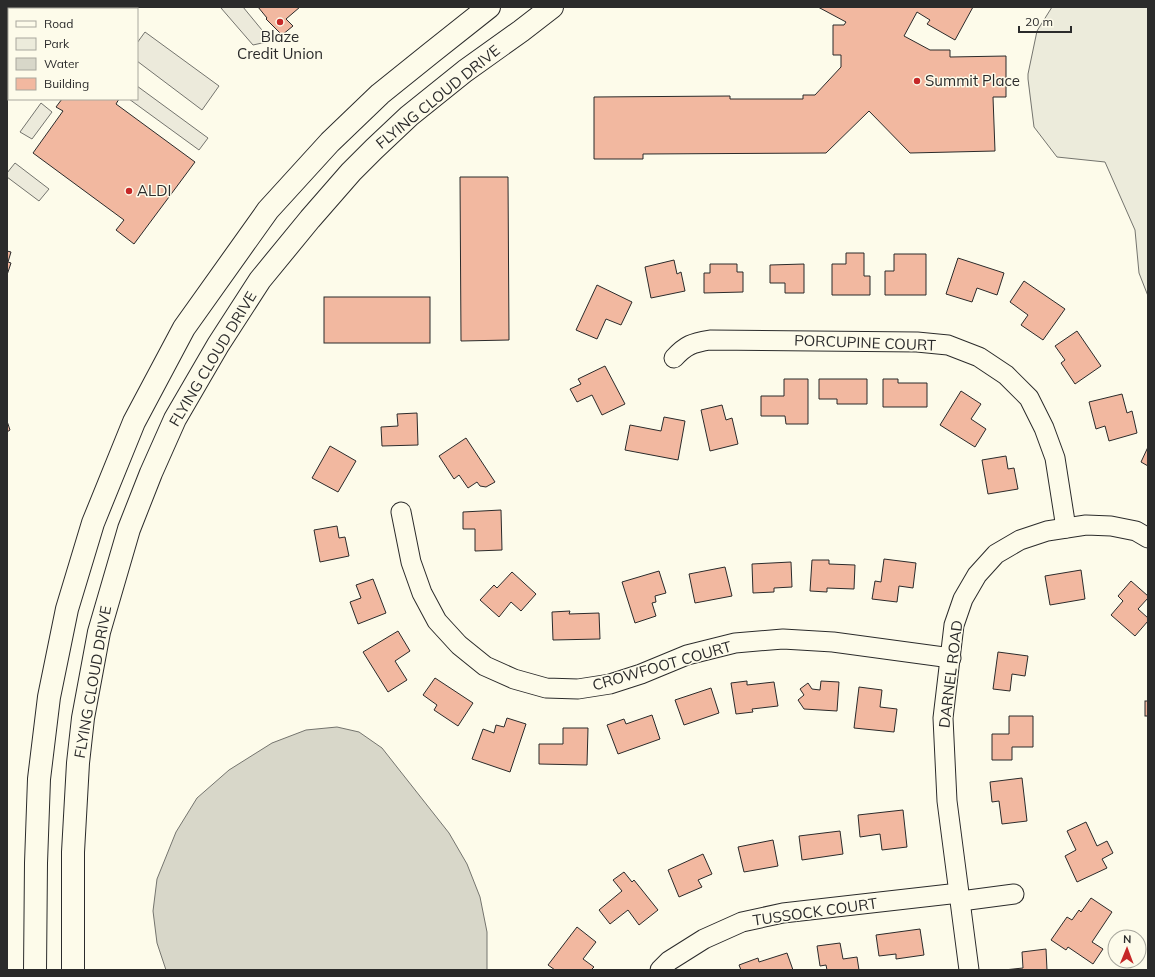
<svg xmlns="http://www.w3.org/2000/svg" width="1155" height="977" viewBox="0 0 1155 977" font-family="Mulish,sans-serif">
<rect width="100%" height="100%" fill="#fdfbea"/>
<path fill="#ecebdb" stroke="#74746e" d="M1052,7H1148V296L1139,273L1135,230L1105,162L1057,157L1034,127L1028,79V74L1037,31Z"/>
<g fill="#eceadb" stroke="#74746e">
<path d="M225,7H243L271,41L253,45L221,8Z"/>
<path d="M145,32L219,86L202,110L137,61V43Z"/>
<path d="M137,86L208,138L199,150L129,99H137Z"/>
<path d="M41,103L52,112L32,139L20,132Z"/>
<path d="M15,163L49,189L39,201L7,177V173Z"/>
</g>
<path fill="#d8d7c9" stroke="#74746e" d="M337,727L359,732L382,748L449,833L467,864L480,897L487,932V970H166L157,943L153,911L157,879L176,832L197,798L229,770L272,743L306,730Z"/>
<g fill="#f2b8a0" stroke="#2b2b2b">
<path d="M258,7H300L286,19L293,26L282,35L266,19L267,18Z"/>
<path d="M818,7H973L955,40L927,24L930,20L917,12L904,36L930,50H950V57L1006,56V97H993L995,151L910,153L869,111L826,153L643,154V159H594V97L730,96V99H803V95H815L841,67V55H833V25H844L846,22Z"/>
<path d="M62,99H119L116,104L195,162L134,244L116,230L124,220L33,153L63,111L56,107Z"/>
<path d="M460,177H508L509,340L461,341Z"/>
<path d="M7,251L11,252L8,262L11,263L7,275Z"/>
<path d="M846,253H864V276H870V295H832V264H846Z"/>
<path d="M894,254H926V295H885V271H894Z"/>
<path d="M958,258L1004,273L997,295L977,288L972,302L946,294Z"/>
<path d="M674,260L677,274L681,272L685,291L651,298L645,267Z"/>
<path d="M710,264H737V272H743V292L704,293V273H710Z"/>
<path d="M804,264V293H785V283H770V265Z"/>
<path d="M1024,281L1065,309L1043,340L1021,325L1028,315L1010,302Z"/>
<path d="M597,285L632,302L621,325L606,319L597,339L576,330Z"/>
<rect x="324" y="297" width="106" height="46"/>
<path d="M1077,331L1101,366L1075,384L1061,363L1065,360L1055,346Z"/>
<path d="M605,366L625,404L602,415L592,395L577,402L570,389L581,384L578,379Z"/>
<path d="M784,379H808V424H786L785,416H761V396H784Z"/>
<path d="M819,379H867V404H837V399H819Z"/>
<path d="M883,379H898V383H927V407H883Z"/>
<path d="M961,391L981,404L971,419L986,429L975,447L940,425Z"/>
<path d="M1122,394L1127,413L1132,411L1137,433L1109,441L1105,426L1096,429L1089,402Z"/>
<path d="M722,405L726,420L732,418L738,444L710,451L701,410Z"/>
<path d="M417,413L418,445L382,446L381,427L398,426L397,414Z"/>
<path d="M664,417L685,421L678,460L625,450L630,425L661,431Z"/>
<path d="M7,421L10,430L7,432Z"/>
<path d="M466,438L495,482L486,487L480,486L477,482L468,488L459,475L454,479L439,456Z"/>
<path d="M330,446L356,461L338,492L312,478Z"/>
<path d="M1148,447V466L1141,462Z"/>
<path d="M1006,456L1008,469L1014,468L1018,489L988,494L982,460Z"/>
<path d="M501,510L502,550L475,551V529H463V512Z"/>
<path d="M337,526L339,538L345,537L349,556L320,562L314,530Z"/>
<path d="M884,559L916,563L913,588L899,586L897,602L872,599L875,581L881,582Z"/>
<path d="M812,560H829V564L855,565L854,589L827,588V592L810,591Z"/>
<path d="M791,562L792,587L774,588V592L753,593L752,564Z"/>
<path d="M725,567L732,596L695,603L689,574Z"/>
<path d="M1081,570L1085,599L1050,605L1045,576Z"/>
<path d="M659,571L666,593L655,596L656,602L652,603L656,616L635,623L622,582Z"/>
<path d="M512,572L536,594L521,611L511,602L499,617L480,600L494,585L497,588Z"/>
<path d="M373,579L386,613L358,624L350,602L361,598L356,585Z"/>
<path d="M1131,581L1148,596V598L1138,609L1148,618V621L1135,636L1111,615L1123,601L1118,596Z"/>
<path d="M570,611L569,614L599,613L600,639L553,640L552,612Z"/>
<path d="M398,631L410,651L395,661L407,680L388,692L363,652Z"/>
<path d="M998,652L1028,656L1025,676L1012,674L1010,691L993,689Z"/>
<path d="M435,678L473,703L458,726L434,710L437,705L423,695Z"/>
<path d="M747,681V685L774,682L778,706L752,709L753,712L736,714L731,683Z"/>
<path d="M821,681L839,682L837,711L804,709L798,700L804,695L800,689L808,683L812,689L820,690Z"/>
<path d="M859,687L882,690L880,707L897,709L894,732L854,728Z"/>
<path d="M711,688L719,713L684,725L675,700Z"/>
<rect x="1145" y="701" width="3" height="15"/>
<path d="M652,715L660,739L618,754L607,725L624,719L626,724Z"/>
<path d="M1009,716H1033V747H1012V760H992V734H1009Z"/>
<path d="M507,718L526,724L510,772L472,759L483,729L494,733L496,725L504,727Z"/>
<path d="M563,728H588L587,765L539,764V744H563Z"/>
<path d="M1022,778L1027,821L1002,824L999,801L992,802L990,782Z"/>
<path d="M903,810L907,847L882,850L880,834L860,837L858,815Z"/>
<path d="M1086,822L1097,846L1107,841L1113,853L1102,859L1107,868L1077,882L1065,856L1076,850L1067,831Z"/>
<path d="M840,831L843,854L802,860L799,836Z"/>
<path d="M773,840L778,866L744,872L738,847Z"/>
<path d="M703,854L712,874L698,880L702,887L679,897L668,870Z"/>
<path d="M624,872L632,882L634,880L658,910L639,925L628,910L610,924L599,910L622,891L613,880Z"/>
<path d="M1091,898L1112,912L1092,942L1103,949L1093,964L1068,947L1066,950L1051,940L1067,917L1072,920L1079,910L1081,912Z"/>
<path d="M577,927L596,942L583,959L594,967L591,970H555L548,965Z"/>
<path d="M920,929L924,955L896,959V954L879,956L876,935Z"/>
<path d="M840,943L843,959L857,957L859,970H827L826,965L820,966L817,946Z"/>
<path d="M1046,949L1047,970H1004L1023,968L1022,952Z"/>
<path d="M787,953L793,970H741L739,965L758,958L759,962Z"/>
</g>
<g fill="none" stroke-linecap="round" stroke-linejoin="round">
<g stroke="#2b2b2b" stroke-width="21">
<g id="minor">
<path d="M42,9L44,7"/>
<path d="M7,38L9,36"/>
<path d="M674,358C686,345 692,343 710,340L917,342L948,345L979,357L1006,375L1029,398L1044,428L1055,458L1066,528"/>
<path d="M401,512L411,562L422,593L437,621L459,645L485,666L514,679L546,688L578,689L610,684L641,674L687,655L735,643L783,639L833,642L951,658"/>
<path d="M961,901L1014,894"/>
<path d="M660,970L669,961L704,939L742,922L783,913L959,893"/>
<path d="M969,970L947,801L943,718L954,625L963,599L977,575L996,554L1020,540L1047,531L1086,525L1111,526L1136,531L1148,538"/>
</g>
</g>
<g stroke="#2b2b2b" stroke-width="24">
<g id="major">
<path d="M35,970L36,863L39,779L49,697L67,609L93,523L134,422L184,328L268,210L330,142L380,94L431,53L489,7"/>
<path d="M73,970V852L78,763L83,718L99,632L129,529L151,473L175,419L218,345L260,280L310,219L351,172L374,149L409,116L465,71L521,31L552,7"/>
</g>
</g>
<use href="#minor" stroke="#fdfbea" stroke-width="19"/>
<use href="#major" stroke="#fdfbea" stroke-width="22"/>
</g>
<g fill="#c62828" stroke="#fdfbea" stroke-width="1.5">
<circle cx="280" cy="22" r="4"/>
<circle cx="917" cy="81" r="4"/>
<circle cx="129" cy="191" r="4"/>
</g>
<g text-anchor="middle" stroke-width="3" stroke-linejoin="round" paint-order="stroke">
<g font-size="15" fill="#2b2b2b" stroke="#fdfbea" text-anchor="start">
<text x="280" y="42" text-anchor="middle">Blaze<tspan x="280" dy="17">Credit Union</tspan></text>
<text x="925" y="86">Summit Place</text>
<text x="137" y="196">ALDI</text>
</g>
<g font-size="15" fill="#2b2b2b" stroke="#fdfbea">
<text transform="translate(438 97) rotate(-39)" y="5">FLYING CLOUD DRIVE</text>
<text transform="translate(865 343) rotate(2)" y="5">PORCUPINE COURT</text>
<text transform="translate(213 359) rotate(-59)" y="5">FLYING CLOUD DRIVE</text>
<text transform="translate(662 666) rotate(-16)" y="5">CROWFOOT COURT</text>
<text transform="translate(951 674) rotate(-83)" y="5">DARNEL ROAD</text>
<text transform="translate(93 682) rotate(-80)" y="5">FLYING CLOUD DRIVE</text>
<text transform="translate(815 912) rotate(-8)" y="5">TUSSOCK COURT</text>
</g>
</g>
<rect width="1155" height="977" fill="none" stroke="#2b2b2b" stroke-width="16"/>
<rect x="8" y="8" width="130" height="92" fill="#fdfbea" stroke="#a9a89e"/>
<rect x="16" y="21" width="20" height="6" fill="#fdfbea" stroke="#a9a89e"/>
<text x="44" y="28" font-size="12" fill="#2b2b2b">Road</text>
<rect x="16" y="38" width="20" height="12" fill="#ecebdb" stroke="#a9a89e"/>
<text x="44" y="48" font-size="12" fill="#2b2b2b">Park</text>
<rect x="16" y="58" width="20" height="12" fill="#d8d7c9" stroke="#a9a89e"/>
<text x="44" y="68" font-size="12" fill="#2b2b2b">Water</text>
<rect x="16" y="78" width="20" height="12" fill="#f2b8a0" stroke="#a9a89e"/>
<text x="44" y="88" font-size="12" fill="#2b2b2b">Building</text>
<g transform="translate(1127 949) rotate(1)"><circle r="19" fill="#fdfbea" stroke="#a9a89e"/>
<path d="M0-3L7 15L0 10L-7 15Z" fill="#c62828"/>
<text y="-6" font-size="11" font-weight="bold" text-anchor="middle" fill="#2b2b2b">N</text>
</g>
<path d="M1019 26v6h52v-6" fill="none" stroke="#2b2b2b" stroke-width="2"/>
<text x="1025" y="26" font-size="12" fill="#2b2b2b" stroke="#fdfbea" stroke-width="3" paint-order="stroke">20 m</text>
</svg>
